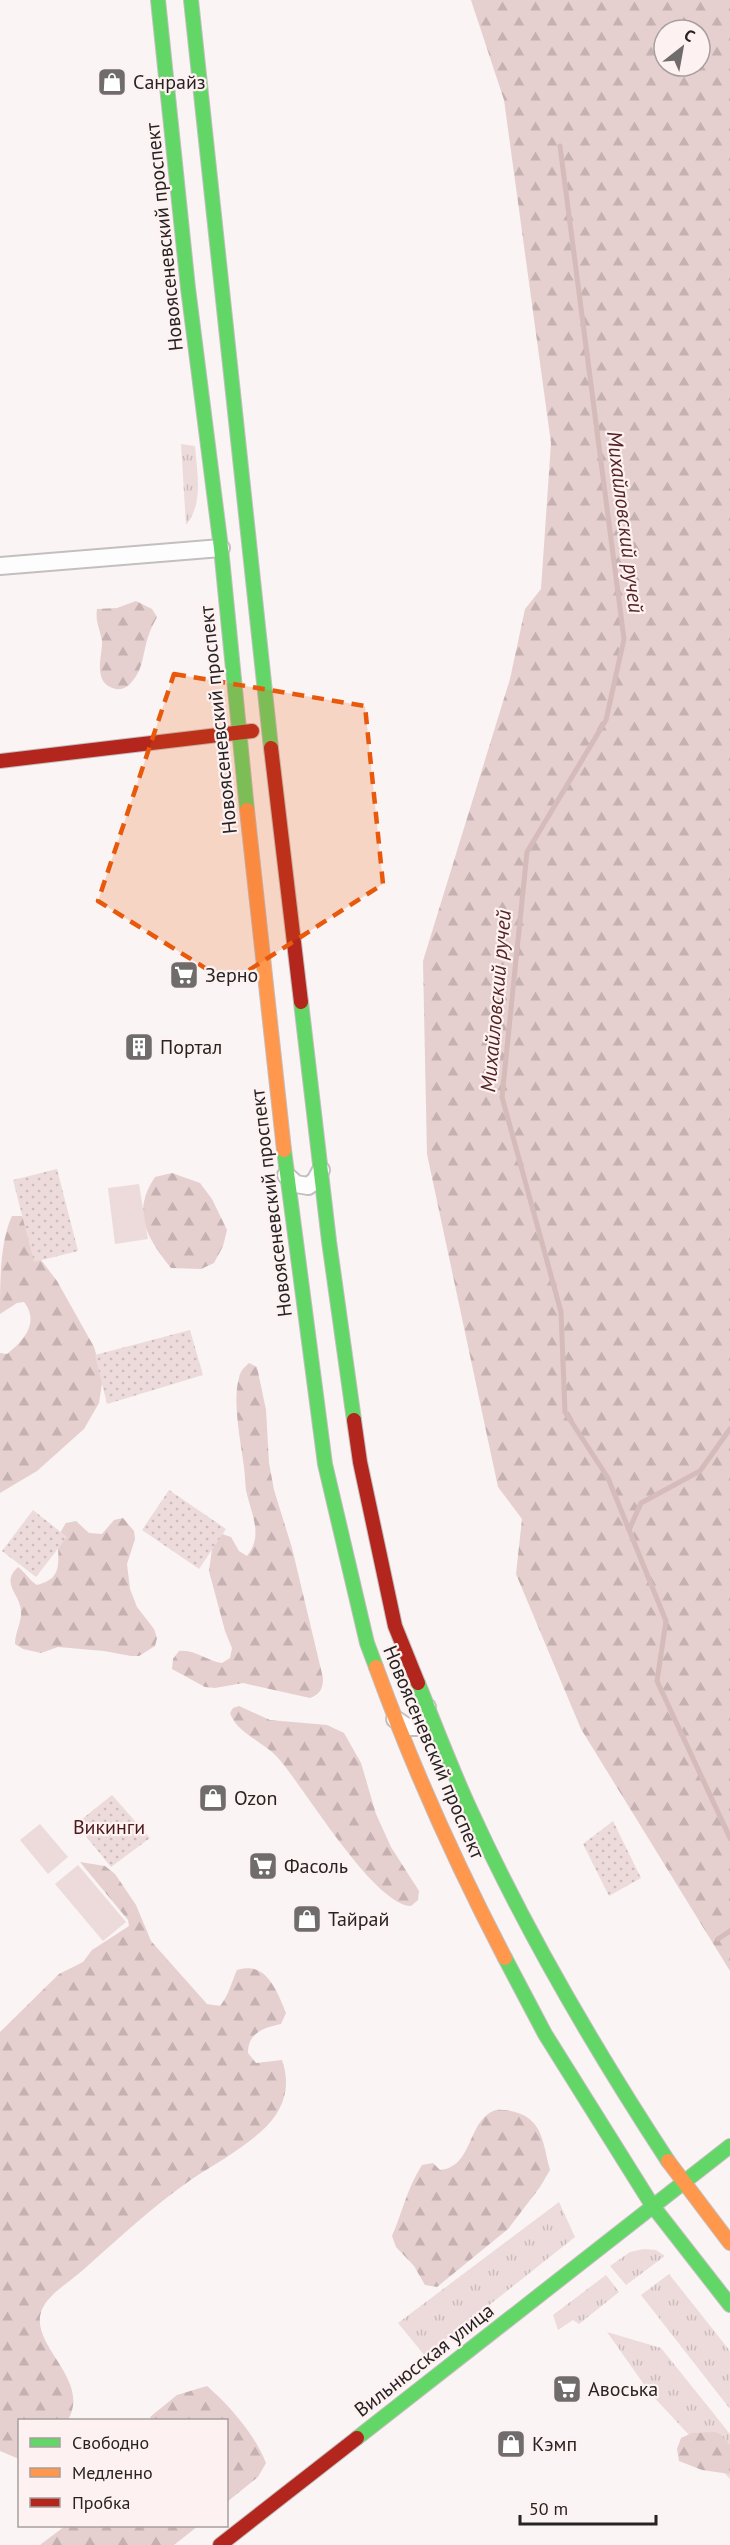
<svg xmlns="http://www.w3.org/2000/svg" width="730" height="2545" viewBox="0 0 730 2545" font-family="'PT Sans',sans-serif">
<defs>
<pattern id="grass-tufts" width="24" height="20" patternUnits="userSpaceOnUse" patternTransform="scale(1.5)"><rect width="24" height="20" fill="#eddbdb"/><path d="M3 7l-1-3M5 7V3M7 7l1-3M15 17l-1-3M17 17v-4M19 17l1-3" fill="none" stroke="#cbbcbc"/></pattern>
<pattern id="forest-firs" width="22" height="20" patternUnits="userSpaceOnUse" patternTransform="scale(1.5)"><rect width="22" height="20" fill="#e6cfcf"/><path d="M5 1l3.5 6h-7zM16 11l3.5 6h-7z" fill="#c5b1b1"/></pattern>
<pattern id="park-dots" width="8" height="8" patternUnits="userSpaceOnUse" patternTransform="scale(1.5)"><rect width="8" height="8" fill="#eddbdb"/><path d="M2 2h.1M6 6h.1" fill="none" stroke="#cbbcbc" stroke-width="1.8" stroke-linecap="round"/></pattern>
</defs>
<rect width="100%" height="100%" fill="#faf4f4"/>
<g fill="url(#grass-tufts)">
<path d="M181,444L195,446C197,473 204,503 186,525Z"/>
<path d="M559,2202L575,2237L425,2356L398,2323Z"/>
<path d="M644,2249L656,2250L665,2256L626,2285L610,2266L630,2252Z"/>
<path d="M669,2274L730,2351V2409L641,2295Z"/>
<path d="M606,2275L619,2292L579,2324L573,2320L558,2330L553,2315Z"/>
<path d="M607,2332L661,2348L730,2434V2479L650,2393Z"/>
</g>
<g fill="url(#forest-firs)" fill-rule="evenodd">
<path d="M471,0H730V1971L581,1729L516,1574L522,1519L498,1487L427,1154L423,961L510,679L525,609L541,589L551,443L504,100ZM664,30H700V66H664Z"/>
<path d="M136,601L152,609L157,617C154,623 151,628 149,634C142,653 145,669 129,685C126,688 120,690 116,689C91,684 103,654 102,641C100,629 95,621 97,609L117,608Z"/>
<path d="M172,1173L200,1183L212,1199L227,1230L223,1246L214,1263L201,1269L171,1268C147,1238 131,1212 155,1177Z"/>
<path d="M12,1216H22L41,1260L57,1281L94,1347L103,1377L99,1403L84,1429L37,1471L0,1493V1353L7,1354C24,1341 40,1322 24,1302L17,1303L0,1314C0,1283 0,1241 12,1216Z"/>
<path d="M249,1363L257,1367L266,1410L269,1463L274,1490L292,1548L323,1678C323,1689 320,1694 310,1698L243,1683L215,1688L205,1687L172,1669L173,1659L179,1651C196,1649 206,1661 222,1663L230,1658L232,1648L225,1631L209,1571L212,1549L222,1534L231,1537L239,1551L247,1556C264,1535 251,1514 246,1490C245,1482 245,1474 244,1467C241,1443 232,1401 239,1378C240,1371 244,1368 249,1363Z"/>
<path d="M123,1518L134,1531L135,1539L127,1564L130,1589L137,1607L154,1629L157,1638L155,1646L139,1656H131L104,1651L58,1647L41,1653L23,1649L15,1644C15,1632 22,1622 21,1611C20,1593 0,1584 18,1567C26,1573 29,1580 37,1585C74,1576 47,1548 66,1523L76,1521L89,1533L102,1534L114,1520Z"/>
<path d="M239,1706L270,1720L327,1725L344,1733L361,1763L376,1814L391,1847L419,1891L418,1900L411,1906C374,1905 305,1789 279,1759C265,1742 237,1734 230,1713L233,1708Z"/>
<path d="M80,1862L105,1866L115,1874L136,1905L151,1941L207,2004L220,2006C229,1995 231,1983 237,1970C266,1961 276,1989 286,2013L281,2024C263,2028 248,2033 248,2053L256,2063L282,2060C289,2080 287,2099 275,2116C259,2140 216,2163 192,2179C153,2206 118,2239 83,2270C72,2280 58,2288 48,2300C15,2339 94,2375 68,2420H20L19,2459L0,2451V2032L59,1974L83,1962L92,1950L129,1926L128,1920Z"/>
<path d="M507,2110C543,2116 542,2140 550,2170L540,2187L508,2229L437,2287L425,2285L414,2266L396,2247L392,2236C403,2211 407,2188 422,2165L433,2163L440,2170C473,2167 467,2123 493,2111C497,2109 503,2110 507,2110Z"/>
<path d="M207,2386C230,2406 255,2435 266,2463L258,2477L227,2502L226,2420H152L150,2417L177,2395Z"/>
<path d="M715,2432L720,2434L730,2445V2474L702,2470L679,2461L677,2449L681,2438L692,2433Z"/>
<path d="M65,2526H198L174,2545H40Z"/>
</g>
<g fill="url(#park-dots)">
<path d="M57,1169L78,1251L34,1262L13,1180Z"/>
<path d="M190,1330L203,1375L107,1404L95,1355Z"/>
<path d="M169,1490L226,1529L199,1569L142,1530Z"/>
<path d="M33,1510L67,1537L36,1577L2,1551Z"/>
<path d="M112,1795L150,1838L111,1867L76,1824Z"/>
<path d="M613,1821L641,1878L609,1896L583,1844Z"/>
</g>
<g fill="#eddbdb">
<path d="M139,1184L148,1239L115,1244L108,1188Z"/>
<path d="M40,1824L68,1857L48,1874L20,1840Z"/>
<path d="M78,1865L126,1922L103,1941L55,1884Z"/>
</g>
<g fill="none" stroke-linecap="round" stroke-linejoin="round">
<g stroke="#d5bbba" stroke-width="5">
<path d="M560,146L624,639L606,720L527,852L502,1097L561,1312L565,1412L608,1478L666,1621L657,1681L730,1838"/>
<path d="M629,1530L641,1503L700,1471L730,1429"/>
<path d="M718,1939L730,1931"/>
</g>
<g stroke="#c4bfbf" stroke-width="20">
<g id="street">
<path d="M0,566L221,548"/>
<path d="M286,1175L296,1184L308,1186L315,1181L321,1170"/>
<path d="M395,1719L407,1727H418L425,1719L427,1707"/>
</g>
</g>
<g stroke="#c4bfbf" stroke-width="16">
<g id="fast">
<path d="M158,0L188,288L221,548L247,810"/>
<path d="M191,0L271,748"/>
<path d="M301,1002L329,1241L354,1420"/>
<path d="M284,1150L325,1464L367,1643L376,1667"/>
<path d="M418,1683C435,1725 451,1768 470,1809C526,1932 594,2048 668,2161"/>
<path d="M505,1958L545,2034L652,2205L730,2305"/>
<path d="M357,2438L730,2146"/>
</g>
</g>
<g stroke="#c4bfbf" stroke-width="16">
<g id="slow">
<path d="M247,810L284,1150"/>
<path d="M376,1667C412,1766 456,1864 505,1958"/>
<path d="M668,2161L730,2243"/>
</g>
</g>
<g stroke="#c4bfbf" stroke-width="16">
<g id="jam">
<path d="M271,748L301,1002"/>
<path d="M0,761L252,731"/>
<path d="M354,1420L360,1462L395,1626L418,1683"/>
<path d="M220,2545L357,2438"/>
</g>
</g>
<use href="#street" stroke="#fefdfd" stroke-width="16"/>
<use href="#fast" stroke="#63d668" stroke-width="14"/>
<use href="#slow" stroke="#ff974d" stroke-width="14"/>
<use href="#jam" stroke="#b3261e" stroke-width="14"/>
</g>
<path fill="#e8590c" fill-opacity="0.2" stroke="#e8590c" stroke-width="4.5" stroke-dasharray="12 8" stroke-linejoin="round" d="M174,674L365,706L383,884L229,983L98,901Z"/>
<defs>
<g id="shop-square" transform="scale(1.5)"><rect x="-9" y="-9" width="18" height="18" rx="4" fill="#716c6c" stroke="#fdf2f1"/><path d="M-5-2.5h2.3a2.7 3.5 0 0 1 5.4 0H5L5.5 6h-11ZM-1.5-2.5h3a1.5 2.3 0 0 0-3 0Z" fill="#fff"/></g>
<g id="supermarket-square" transform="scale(1.5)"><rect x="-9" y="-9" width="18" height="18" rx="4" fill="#716c6c" stroke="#fdf2f1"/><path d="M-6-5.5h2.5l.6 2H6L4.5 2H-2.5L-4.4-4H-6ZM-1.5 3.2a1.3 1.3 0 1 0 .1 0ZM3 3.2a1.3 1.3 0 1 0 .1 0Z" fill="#fff"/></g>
<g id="building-square" transform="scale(1.5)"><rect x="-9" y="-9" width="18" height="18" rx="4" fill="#716c6c" stroke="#fdf2f1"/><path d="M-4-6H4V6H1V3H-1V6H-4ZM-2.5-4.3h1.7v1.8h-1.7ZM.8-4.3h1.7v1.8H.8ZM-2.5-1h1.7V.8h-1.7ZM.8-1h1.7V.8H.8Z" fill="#fff"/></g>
</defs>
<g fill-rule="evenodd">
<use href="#shop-square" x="112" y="82"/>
<use href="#supermarket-square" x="184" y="975"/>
<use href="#building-square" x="139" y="1047"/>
<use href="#shop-square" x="213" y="1798"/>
<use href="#supermarket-square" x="263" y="1866"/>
<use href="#shop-square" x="307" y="1919"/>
<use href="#supermarket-square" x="567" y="2389"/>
<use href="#shop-square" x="511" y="2444"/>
</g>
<g text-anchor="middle" stroke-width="4.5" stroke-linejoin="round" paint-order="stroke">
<g font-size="20" fill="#272323" stroke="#fdf2f1" text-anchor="start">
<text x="133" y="89">Санрайз</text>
<text x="205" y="982">Зерно</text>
<text x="160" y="1054">Портал</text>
<text x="234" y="1805">Ozon</text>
<text x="284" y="1873">Фасоль</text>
<text x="328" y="1926">Тайрай</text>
<text x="588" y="2396">Авоська</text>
<text x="532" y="2451">Кэмп</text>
</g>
<g font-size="20" fill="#272323" stroke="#fdf2f1">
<text transform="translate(164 237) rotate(-96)" y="7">Новоясеневский проспект</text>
<text transform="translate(218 720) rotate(-96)" y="7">Новоясеневский проспект</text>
<text transform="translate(271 1203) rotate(-97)" y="7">Новоясеневский проспект</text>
<text transform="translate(434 1752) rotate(67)" y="7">Новоясеневский проспект</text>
<text transform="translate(424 2360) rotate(-38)" y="7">Вильнюсская улица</text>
</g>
<g font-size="20" fill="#491a1c" stroke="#fdf2f1">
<text x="109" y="1834">Викинги</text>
</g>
<g font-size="21" font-style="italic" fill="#542425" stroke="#fdf2f1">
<text transform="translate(625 522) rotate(83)" y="7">Михайловский ручей</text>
<text transform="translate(496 1001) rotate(-85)" y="7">Михайловский ручей</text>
</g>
</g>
<rect x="18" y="2419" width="210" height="108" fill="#fdf2f1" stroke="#a79f9f" stroke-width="1.5"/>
<rect x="30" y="2438" width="30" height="9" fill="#63d668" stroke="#a79f9f" stroke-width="1.5"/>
<text x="72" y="2449" font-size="18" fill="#272323">Свободно</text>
<rect x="30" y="2468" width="30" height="9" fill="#ff974d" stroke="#a79f9f" stroke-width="1.5"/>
<text x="72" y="2479" font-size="18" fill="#272323">Медленно</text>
<rect x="30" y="2498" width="30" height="9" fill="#b3261e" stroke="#a79f9f" stroke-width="1.5"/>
<text x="72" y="2509" font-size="18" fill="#272323">Пробка</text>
<g transform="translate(682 48) rotate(31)"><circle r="28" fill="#fdf2f1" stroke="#a79f9f" stroke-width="1.5"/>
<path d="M0-4.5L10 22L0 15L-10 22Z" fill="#716c6c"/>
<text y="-9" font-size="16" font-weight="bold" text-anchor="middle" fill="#272323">С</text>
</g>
<path d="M520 2515v9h136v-9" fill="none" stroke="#272323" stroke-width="3"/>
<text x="529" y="2515" font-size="18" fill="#272323" stroke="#fdf2f1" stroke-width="4.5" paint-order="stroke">50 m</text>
</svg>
